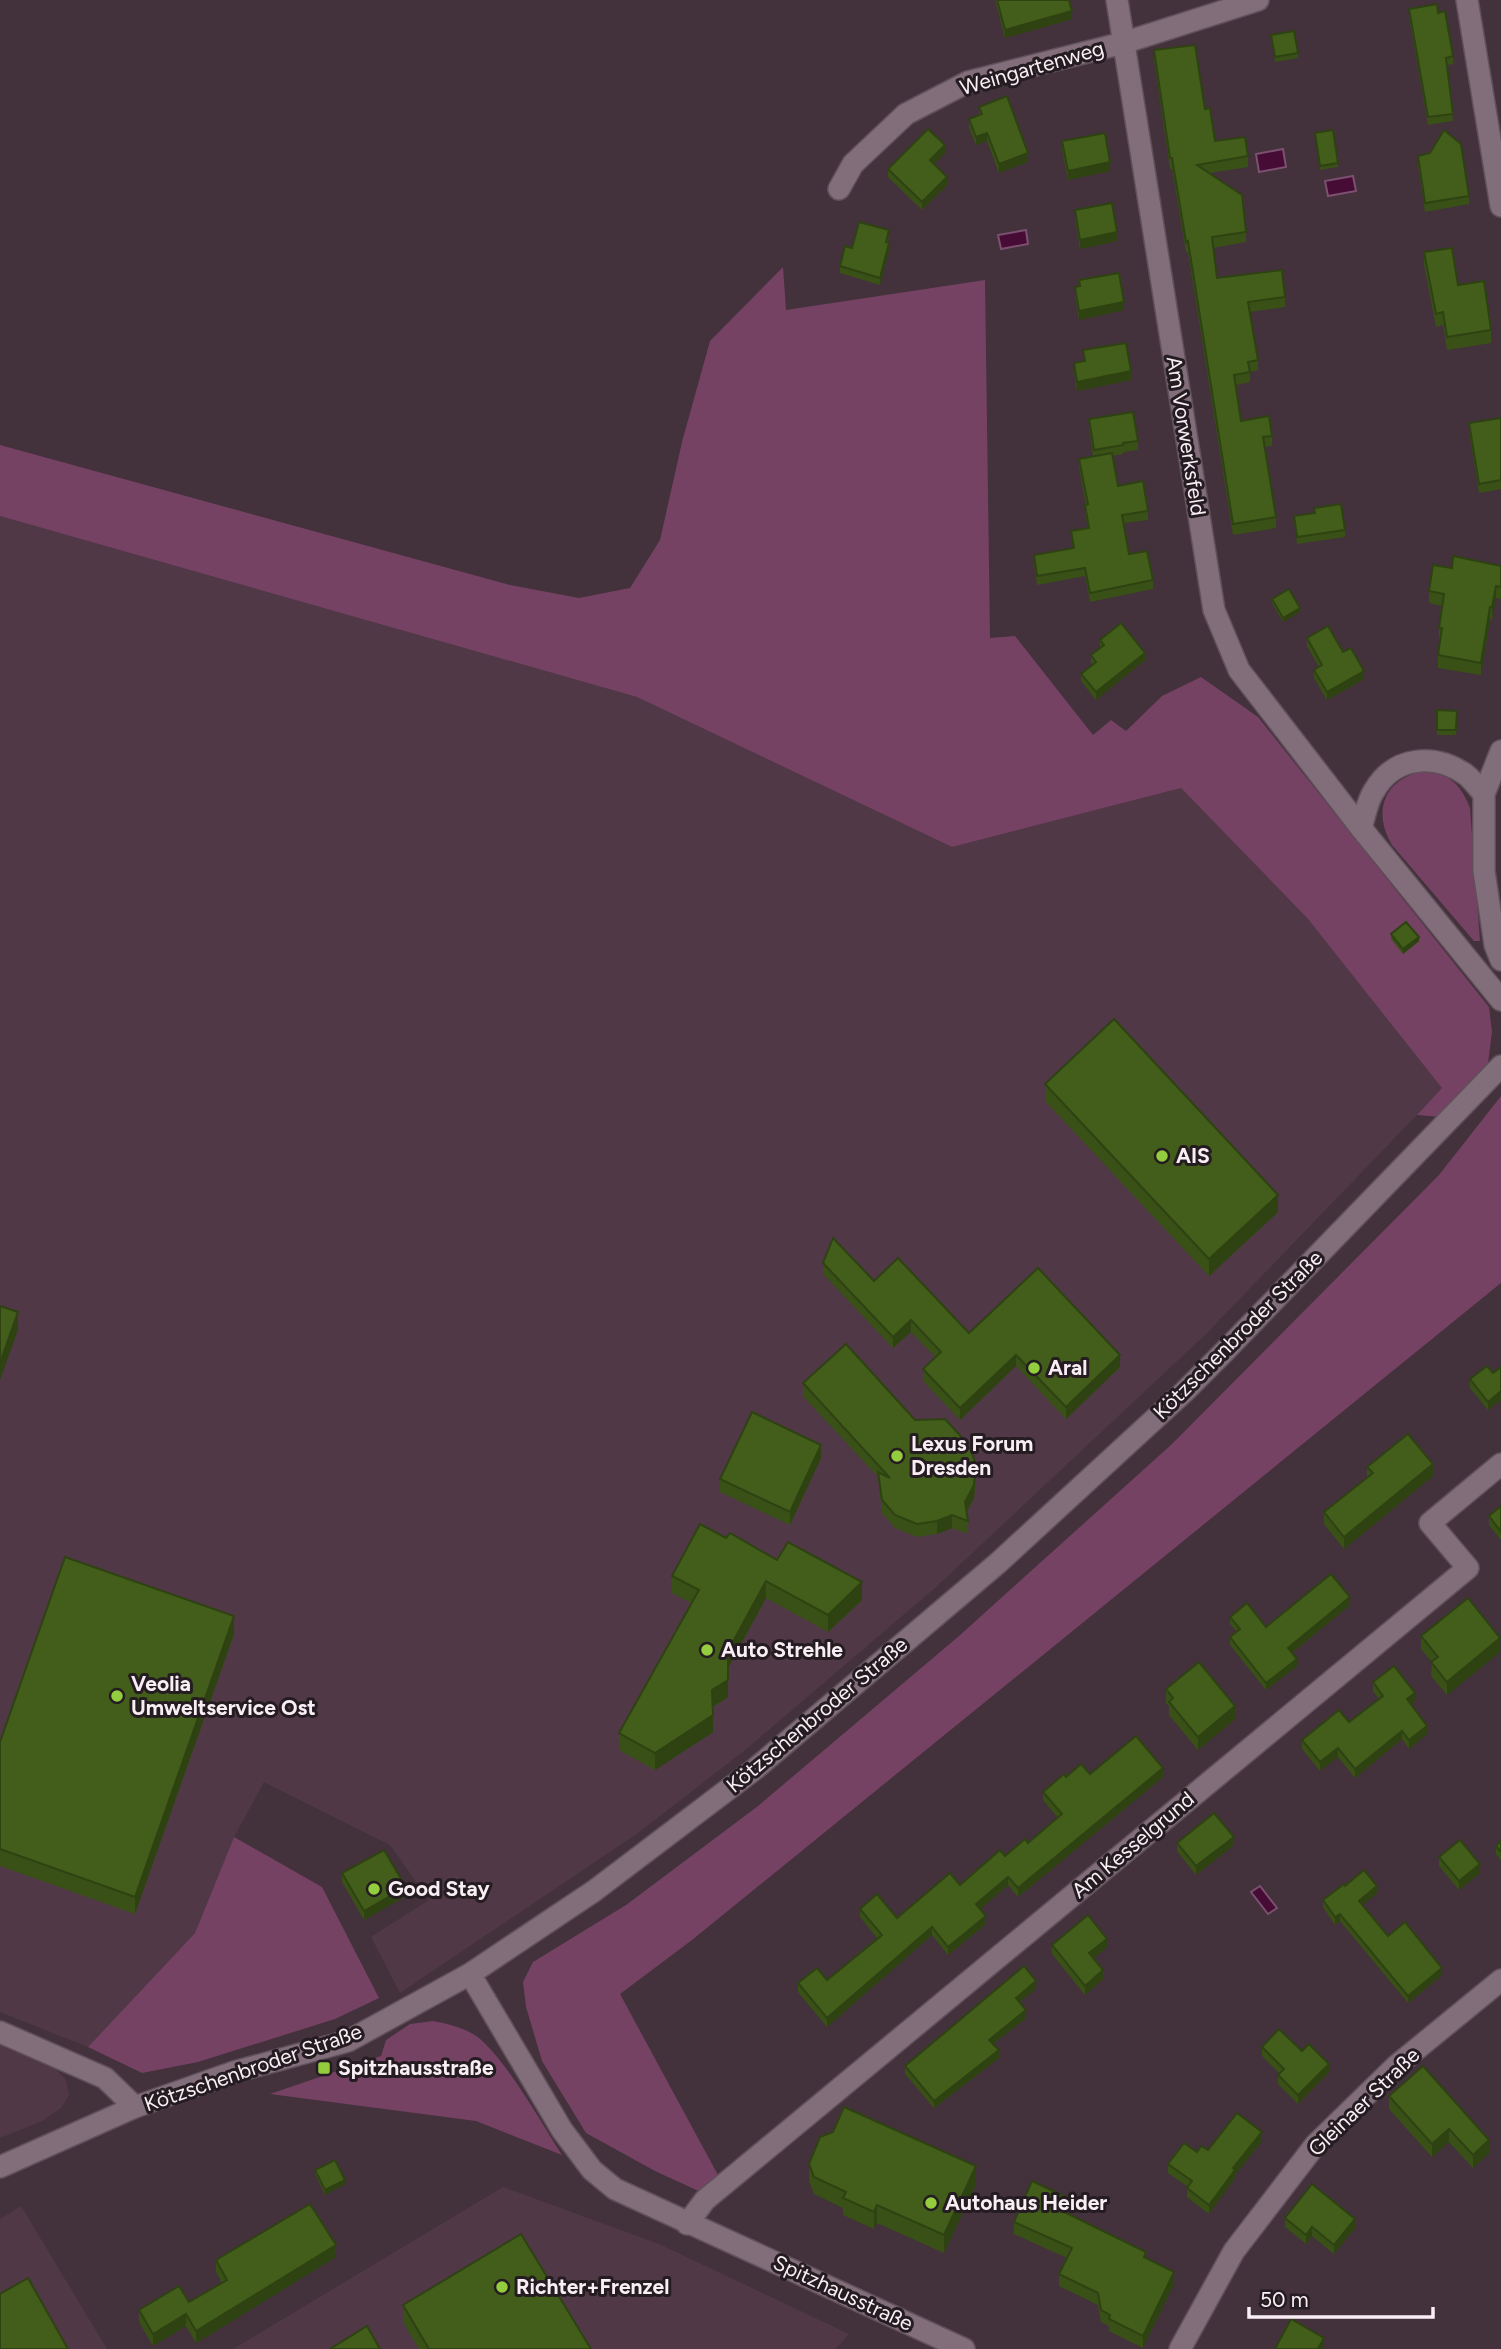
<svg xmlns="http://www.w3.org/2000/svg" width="1501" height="2349" viewBox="0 0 1501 2349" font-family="Figtree,sans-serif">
<rect width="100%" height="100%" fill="#43313c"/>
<g fill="#503847">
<path d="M0,516L637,697L952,847L1181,788L1308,919L1443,1088L1205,1335L935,1588L744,1751L638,1833L400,1993L371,1937L429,1900L390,1845L264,1782L234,1837L195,1933L88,2047L0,2012Z"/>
<path d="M0,2043L52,2066L66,2080L69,2095L61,2108L42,2121L0,2138Z"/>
<path d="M503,2187L659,2244L849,2334L836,2349H233Z"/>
<path d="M21,2206L107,2349H0V2219Z"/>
</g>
<g fill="#754263">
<path d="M783,267L786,310L985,280L990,638L1015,636L1093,735L1111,720L1126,731L1162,696L1201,677L1258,717L1489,1007L1492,1032L1488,1063L1441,1117L1417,1115L1442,1088L1308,919L1181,788L952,847L637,697L0,516V445L510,585L579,598L630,588L660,540L682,442L710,341Z"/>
<path d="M1421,771C1449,773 1460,783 1470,808L1480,941H1474L1392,845C1372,811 1384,781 1421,771Z"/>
<path d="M1501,1096V1283L692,1940L620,1994L718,2175L703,2193L655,2171L586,2133L542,2061L526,2007L523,1982L533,1962L626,1905L758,1806L959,1636L1172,1444L1439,1175Z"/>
<path d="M234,1837L322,1887L379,1998L335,2019L198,2062L142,2073L88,2047L195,1933Z"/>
<path d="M433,2021C448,2024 466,2028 479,2038C509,2064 540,2121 562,2155L476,2121L270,2094L381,2056L386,2040L410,2024Z"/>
</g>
<g fill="#460c36" stroke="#7c506f" stroke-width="2">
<path d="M1283,149L1286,167L1259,172L1256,154Z"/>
<path d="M1353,176L1356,191L1328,196L1325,181Z"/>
<path d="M1026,230L1028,244L1001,249L998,235Z"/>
<path d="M1260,1886L1277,1908L1268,1914L1251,1892Z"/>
</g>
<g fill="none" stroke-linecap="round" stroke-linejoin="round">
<g stroke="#5f505a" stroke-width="24">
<g id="minor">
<path d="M1117,0L1214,610L1239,670L1361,828L1501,1000"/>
<path d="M1467,0L1501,206"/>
<path d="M839,189L853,164L906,114L968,82L1123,43L1258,0"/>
<path d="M1501,751L1484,794V871L1495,945L1501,960"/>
<path d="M1361,828C1365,816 1367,801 1374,791C1394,756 1434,753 1465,774C1472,779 1478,788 1484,794"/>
<path d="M470,1974L562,2130L592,2170L615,2189L964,2349"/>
<path d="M0,2032L105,2078L135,2107"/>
<path d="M0,2167L135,2107L234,2072L348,2041L470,1974L594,1891L755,1769L998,1563L1184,1392L1225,1351L1501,1066"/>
<path d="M687,2224L705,2200L1468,1568L1430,1523L1501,1464"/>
<path d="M1180,2349L1234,2251L1316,2144L1396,2066L1501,1980"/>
</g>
</g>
<use href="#minor" stroke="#826d7a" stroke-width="21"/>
</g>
<g fill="#395116">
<path d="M995,0H1069L1072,19L1005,38Z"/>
<path d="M1409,9L1438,13L1453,56V64L1447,65L1453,121L1428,125L1409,17Z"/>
<path d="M1271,35L1298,53V58L1275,62Z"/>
<path d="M1154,50L1205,109L1215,141L1248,156V167L1210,173L1246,232V242L1213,248L1217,278L1285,297V307L1250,312L1258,360V370L1250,372V382L1236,385L1241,421L1272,436V446L1265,447L1276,517V528L1233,535L1188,252H1186L1172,169H1170L1154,60Z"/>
<path d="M979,107L1028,162L999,173L987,141L976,145L969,128V119L979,116Z"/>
<path d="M1315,133L1338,163V167L1320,170Z"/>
<path d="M1062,141L1110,171L1068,180L1062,150Z"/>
<path d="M945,153L934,164L947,185L922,210L888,177V169Z"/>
<path d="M1418,156L1469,196V204L1425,212L1418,165Z"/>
<path d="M1075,210L1117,241L1080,249L1075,219Z"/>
<path d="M889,237L888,243L889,251L880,285L840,273V266L852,248Z"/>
<path d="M1424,252L1491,330V343L1447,350L1443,325L1436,327L1424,265Z"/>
<path d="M1079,280L1124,310L1079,320L1075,296V287L1079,286Z"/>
<path d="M1083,350L1131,380L1077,391L1074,372V363L1084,361Z"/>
<path d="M1501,418V489L1479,493L1469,432V423Z"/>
<path d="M1089,419L1138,441V450L1123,452V454L1112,456L1118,486L1148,511V520L1124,523L1129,554L1153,580V589L1090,602L1085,576L1037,585L1034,564V555L1073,548L1071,531L1088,529L1085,514L1086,505L1079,468V459L1093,456L1089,428Z"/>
<path d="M1314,508L1345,530V537L1297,544L1294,516L1314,513Z"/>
<path d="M1501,566V599L1496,598L1492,620L1490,619L1481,675L1438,668V655L1440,640H1439V628L1442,606L1429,603V591L1452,568Z"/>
<path d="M1272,599L1300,612L1283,622L1272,603Z"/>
<path d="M1307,638L1364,679L1327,700L1314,678V670L1319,667L1307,646Z"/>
<path d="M1100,640L1145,660L1096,700L1081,681V674L1092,665L1091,663V655L1100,648Z"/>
<path d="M1437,710L1457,711L1456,735H1437Z"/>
<path d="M1391,934L1419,941L1403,954L1391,939Z"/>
<path d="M1045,1084L1278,1212L1209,1276L1045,1101Z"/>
<path d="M823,1263L874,1281L969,1333L1120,1367L1066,1419L1016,1366L960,1420L923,1381V1369L935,1357L911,1332L893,1348L823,1274Z"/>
<path d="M1501,1367V1400L1488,1410L1470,1388V1379L1493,1373Z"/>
<path d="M803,1383L915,1420L976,1478L974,1498L967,1512L968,1521V1534L952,1528L937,1534L917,1537L895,1528L882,1513L878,1477L803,1396Z"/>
<path d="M821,1458L790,1525L720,1492V1479Z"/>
<path d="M1367,1467L1433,1476L1344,1549L1324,1524V1512L1367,1478Z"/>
<path d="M1501,1506V1540L1489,1525V1516Z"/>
<path d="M726,1538L777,1560L862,1600L828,1632L766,1598L728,1668V1697L713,1707V1732L655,1770L619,1750V1733L691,1603L672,1593V1576Z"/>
<path d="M1350,1605L1292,1653L1297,1666L1266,1690L1230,1645V1637L1237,1632L1230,1624V1617L1266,1627Z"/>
<path d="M234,1634L135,1914L0,1866V1742Z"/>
<path d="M1421,1636L1500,1652L1447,1695L1431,1676L1432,1662L1421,1649Z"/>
<path d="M1373,1682L1415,1701L1411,1704L1427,1734L1409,1749L1402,1739L1355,1778L1338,1757L1320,1771L1302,1749V1740L1349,1722L1379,1699L1373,1691Z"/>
<path d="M1166,1689L1235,1719L1198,1750L1169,1715V1706L1166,1703Z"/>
<path d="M1090,1774L1163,1777L1018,1897L1008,1885L980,1909L986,1924L948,1955L932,1935L827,2027L798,1992V1983L827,1980L877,1938L860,1917V1909L897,1918L960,1885L1005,1856L1028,1843L1058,1818L1043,1800V1792L1066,1777Z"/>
<path d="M1501,1841V1861L1496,1854V1846Z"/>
<path d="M1177,1843L1234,1845L1196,1875L1177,1851Z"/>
<path d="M1439,1857L1480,1873L1459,1890L1439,1866Z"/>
<path d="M342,1873L406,1896L364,1920L342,1882Z"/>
<path d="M1345,1886L1377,1893L1362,1905L1388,1936L1442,1975L1408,2003L1340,1921L1335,1925L1323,1907V1900Z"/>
<path d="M1052,1945L1107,1947L1093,1958L1103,1979L1085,1995L1052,1954Z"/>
<path d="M1036,1988L1020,2002L1026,2018L993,2044L999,2058L934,2108L905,2074V2066Z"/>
<path d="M1262,2047L1302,2051L1329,2072L1298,2104L1278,2084V2075L1280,2074L1262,2056Z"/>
<path d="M1389,2096L1489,2140V2153L1473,2168L1449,2142L1432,2157L1389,2109Z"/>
<path d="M1262,2141L1235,2175V2178L1209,2214L1187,2197V2188L1188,2187L1168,2173V2164L1197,2152Z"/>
<path d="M809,2164L976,2184L944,2253L877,2223L874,2229L843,2215V2208L814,2194L809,2181Z"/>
<path d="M315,2170L345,2184L325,2195L315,2174Z"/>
<path d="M1064,2208L1063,2211L1146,2258L1174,2284L1143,2348L1109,2331V2326L1101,2322L1098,2305L1059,2286V2274L1067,2258L1014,2234V2222Z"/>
<path d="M1285,2218L1355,2228L1334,2254L1312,2236L1306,2244L1285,2227Z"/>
<path d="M336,2257L196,2343L186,2326L153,2346L139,2322V2310L189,2302L222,2283L216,2272V2260Z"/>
<path d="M403,2305L591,2349H419L403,2322Z"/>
</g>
<g fill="#2e4212">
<path d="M1072,11V19L1005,38V30Z"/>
<path d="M987,133V141L976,145V137Z"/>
<path d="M945,145V153L930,168V160Z"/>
<path d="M1028,153V162L999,173V164Z"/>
<path d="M1110,162V171L1068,180V171Z"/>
<path d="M947,177V185L922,210V202Z"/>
<path d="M1117,232V241L1080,249V240Z"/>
<path d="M889,243V251L880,285V278Z"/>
<path d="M1124,302V310L1079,320V311Z"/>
<path d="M1131,371V380L1077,391V382Z"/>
<path d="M1496,586V598L1492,620V607Z"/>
<path d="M1490,607V619L1481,675V663Z"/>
<path d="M1300,608V612L1283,622V618Z"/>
<path d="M1145,653V660L1096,700V692Z"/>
<path d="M1364,671V679L1327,700V692Z"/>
<path d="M1419,937V941L1403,954V949Z"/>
<path d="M1278,1195V1212L1209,1276V1259Z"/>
<path d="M18,1312V1330L0,1380V1363Z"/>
<path d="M911,1320V1332L893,1348V1337Z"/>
<path d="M1016,1355V1366L960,1420V1408Z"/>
<path d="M1120,1355V1367L1066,1419V1407Z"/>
<path d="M1501,1391V1400L1488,1410V1402Z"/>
<path d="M821,1445V1458L790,1525V1512Z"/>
<path d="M1433,1464V1476L1344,1549V1537Z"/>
<path d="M976,1465L974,1498L965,1515V1502Z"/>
<path d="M952,1515V1528L937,1534V1521Z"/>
<path d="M766,1581V1598L728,1668V1697L712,1707V1690L728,1651Z"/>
<path d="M862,1582V1600L828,1632V1615Z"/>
<path d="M1350,1597V1605L1288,1656V1648Z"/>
<path d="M234,1616V1634L135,1914V1897Z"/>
<path d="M1500,1638V1652L1447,1695V1682Z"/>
<path d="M1297,1659V1666L1266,1690V1683Z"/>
<path d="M1415,1693V1701L1407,1708V1699Z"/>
<path d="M1235,1706V1719L1198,1750V1737Z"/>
<path d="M713,1715V1732L655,1770V1753Z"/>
<path d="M1427,1726V1734L1409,1749V1740Z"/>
<path d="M1402,1731V1739L1355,1778V1769Z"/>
<path d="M1338,1748V1757L1320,1771V1762Z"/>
<path d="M1163,1768V1777L1018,1897V1888Z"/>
<path d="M1234,1837V1845L1196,1875V1866Z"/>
<path d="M1480,1864V1873L1459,1890V1881Z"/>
<path d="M1008,1877V1885L976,1913V1904Z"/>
<path d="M1377,1886V1893L1359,1908V1901Z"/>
<path d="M406,1887V1896L364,1920V1911Z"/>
<path d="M1340,1914V1921L1335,1925V1917Z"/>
<path d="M986,1916V1924L948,1955V1947Z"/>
<path d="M932,1927V1935L827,2027V2018Z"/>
<path d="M1107,1939V1947L1089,1962V1953Z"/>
<path d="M1442,1968V1975L1408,2003V1996Z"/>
<path d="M1103,1970V1979L1085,1995V1986Z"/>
<path d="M1036,1981V1988L1016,2005V1998Z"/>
<path d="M1026,2010V2018L989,2047V2040Z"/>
<path d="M999,2050V2058L934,2108V2101Z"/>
<path d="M1329,2064V2072L1298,2104V2095Z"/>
<path d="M1449,2129V2142L1432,2157V2144Z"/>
<path d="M1262,2132V2141L1235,2175V2178L1209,2214V2205L1233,2168Z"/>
<path d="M1489,2140V2153L1473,2168V2155Z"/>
<path d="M976,2166V2184L944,2253V2235Z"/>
<path d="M345,2180V2184L325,2195V2190Z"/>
<path d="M1064,2196V2208L1058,2221V2209Z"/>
<path d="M877,2205V2223L874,2229V2212Z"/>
<path d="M1355,2219V2228L1334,2254V2245Z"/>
<path d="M1312,2227V2236L1306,2244V2235Z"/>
<path d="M336,2245V2257L196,2343V2331Z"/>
<path d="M1174,2272V2284L1143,2348V2336Z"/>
<path d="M186,2314V2326L153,2346V2334Z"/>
<path d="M1324,2338V2346L1323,2349H1318Z"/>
</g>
<g fill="#425e1a" stroke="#2e4212" stroke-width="2">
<path d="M997,0H1069L1072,11L1005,30Z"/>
<path d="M1437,4L1438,13L1445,11L1453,56L1446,58L1453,114L1428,117L1409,9Z"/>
<path d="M1294,31L1298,53L1275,57L1271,35Z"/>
<path d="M1195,45L1205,109L1210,108L1215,141L1245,137L1248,156L1197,165L1242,195L1246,232L1212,237L1217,278L1282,270L1285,297L1248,302L1258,360L1248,362L1250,372L1234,375L1241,421L1269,416L1272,436L1263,437L1276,517L1233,524L1188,241L1186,242L1172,158H1170L1154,50Z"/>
<path d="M1007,96L1028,153L999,164L987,133L976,137L969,119L982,114L979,107Z"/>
<path d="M928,129L945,145L930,160L947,177L922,202L888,169Z"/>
<path d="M1333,130L1338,163L1320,166L1315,133Z"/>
<path d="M1444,130L1461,144L1469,196L1425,203L1418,156L1430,153Z"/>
<path d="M1105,133L1110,162L1068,171L1062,141Z"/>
<path d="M1112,203L1117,232L1080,240L1075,210Z"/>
<path d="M859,222L889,230L886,242L889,243L880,278L840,266L845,246L852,248Z"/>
<path d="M1452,248L1458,285L1484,281L1491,330L1447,337L1443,312L1436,314L1424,252Z"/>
<path d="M1119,273L1124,302L1079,311L1075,287L1080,286L1079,280Z"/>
<path d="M1126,343L1131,371L1077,382L1074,363L1085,361L1083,350Z"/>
<path d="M1133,412L1138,441L1123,443V445L1094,450L1089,419Z"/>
<path d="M1501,418V480L1479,484L1469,423Z"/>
<path d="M1112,453L1118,486L1143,481L1148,511L1122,515L1129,554L1147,551L1153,580L1090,593L1085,568L1037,576L1034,555L1074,548L1071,531L1089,528L1085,505L1088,504L1079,459Z"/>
<path d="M1341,504L1345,530L1297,537L1294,516L1315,513L1314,508Z"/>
<path d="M1453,556L1501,566V587L1496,586L1492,607H1490L1481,663L1438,655L1442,628H1439L1444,594L1429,591L1433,565L1452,568Z"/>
<path d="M1289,589L1300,608L1283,618L1272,599Z"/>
<path d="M1121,623L1145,653L1096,692L1081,674L1096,662L1091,655L1104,645L1100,640Z"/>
<path d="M1328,626L1343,652L1351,648L1364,671L1327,692L1314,670L1322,665L1307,638Z"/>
<path d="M1437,710L1457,711L1456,730H1437Z"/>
<path d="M1406,922L1419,937L1403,949L1391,934Z"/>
<path d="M1114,1019L1278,1195L1209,1259L1045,1084Z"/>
<path d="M833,1238L874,1281L898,1258L969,1333L1038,1268L1120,1355L1066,1407L1016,1355L960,1408L923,1369L941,1352L911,1320L893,1337L823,1263Z"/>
<path d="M0,1306L18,1312L0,1363Z"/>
<path d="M846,1344L915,1420L945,1419L969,1445L976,1465L974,1485L965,1502L968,1521L952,1515L937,1521L917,1524L895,1515L882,1500L878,1472L890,1478L803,1383Z"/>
<path d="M1487,1366L1493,1373L1501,1367V1391L1488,1402L1470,1379Z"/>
<path d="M752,1412L821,1445L790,1512L720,1479Z"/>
<path d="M1408,1434L1433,1464L1344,1537L1324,1512L1373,1473L1367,1467Z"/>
<path d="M1501,1506V1532L1489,1516Z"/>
<path d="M700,1524L726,1538L730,1533L777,1560L788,1542L862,1582L828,1615L766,1581L728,1651V1680L712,1690L713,1715L655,1753L619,1733L699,1590L672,1576Z"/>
<path d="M65,1557L234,1616L135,1897L0,1849V1742Z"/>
<path d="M1331,1574L1350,1597L1288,1648L1297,1659L1266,1683L1230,1637L1240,1629L1230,1617L1247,1603L1266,1627Z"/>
<path d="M1468,1598L1500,1638L1447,1682L1431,1662L1438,1657L1421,1636Z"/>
<path d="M1199,1662L1235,1706L1198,1737L1169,1702L1173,1698L1166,1689Z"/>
<path d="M1394,1666L1415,1693L1407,1699L1427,1726L1409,1740L1402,1731L1355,1769L1338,1748L1320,1762L1302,1740L1339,1710L1349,1722L1383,1696L1373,1682Z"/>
<path d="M1136,1736L1163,1768L1018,1888L1008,1877L976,1904L986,1916L948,1947L932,1927L827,2018L798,1983L817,1968L827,1980L882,1935L860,1909L877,1894L897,1918L950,1873L960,1885L1000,1850L1005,1856L1025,1839L1028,1843L1062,1814L1043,1792L1064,1774L1066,1777L1081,1764L1090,1774Z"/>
<path d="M1214,1813L1234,1837L1196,1866L1177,1843Z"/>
<path d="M1460,1840L1480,1864L1459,1881L1439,1857Z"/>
<path d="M1501,1841V1852L1496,1846Z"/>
<path d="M384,1850L406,1887L364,1911L342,1873Z"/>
<path d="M1364,1870L1377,1886L1359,1901L1388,1936L1405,1922L1442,1968L1408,1996L1340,1914L1335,1917L1323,1900L1344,1884L1345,1886Z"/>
<path d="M1088,1915L1107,1939L1089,1953L1103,1970L1085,1986L1052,1945Z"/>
<path d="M1024,1966L1036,1981L1016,1998L1026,2010L989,2040L999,2050L934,2101L905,2066Z"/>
<path d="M1279,2029L1302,2051L1309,2044L1329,2064L1298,2095L1278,2075L1284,2069L1262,2047Z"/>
<path d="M1423,2066L1489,2140L1473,2155L1449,2129L1432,2144L1389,2096Z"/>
<path d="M844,2107L976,2166L944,2235L877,2205L874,2212L843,2198L846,2192L814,2177L809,2164L820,2137L833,2132Z"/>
<path d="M1237,2113L1262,2132L1233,2168L1235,2170L1209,2205L1187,2188L1192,2181L1168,2164L1184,2143L1197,2152L1201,2146L1208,2150Z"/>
<path d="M335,2160L345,2180L325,2190L315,2170Z"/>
<path d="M1032,2181L1064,2196L1058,2209L1146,2252L1144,2257L1174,2272L1143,2336L1109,2319L1110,2315L1101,2310L1098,2293L1059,2274L1072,2248L1014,2222Z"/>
<path d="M1312,2184L1355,2219L1334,2245L1312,2227L1306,2235L1285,2218Z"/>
<path d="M310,2204L336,2245L196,2331L186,2314L153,2334L139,2310L179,2286L189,2302L227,2280L216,2260Z"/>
<path d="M521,2234L591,2349H429L403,2305Z"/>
<path d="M28,2278L68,2349H0V2294Z"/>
<path d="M1291,2319L1324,2338L1318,2349H1275Z"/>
<path d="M367,2326L380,2349H330Z"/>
</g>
<g fill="#93cd3e" stroke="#241c21" stroke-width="2.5">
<circle cx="1162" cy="1156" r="7"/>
<circle cx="1034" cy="1368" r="7"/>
<circle cx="897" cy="1456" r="7"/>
<circle cx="707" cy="1650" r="7"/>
<circle cx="117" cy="1696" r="7"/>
<circle cx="374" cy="1889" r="7"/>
<rect x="317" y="2061" width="14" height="14" rx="3.5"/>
<circle cx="931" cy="2203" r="7"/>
<circle cx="502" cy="2287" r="7"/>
</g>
<g text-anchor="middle" stroke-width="6" stroke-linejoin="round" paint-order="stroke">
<g font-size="21" fill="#faeef5" stroke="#241c21">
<text transform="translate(1032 68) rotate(-16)" y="7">Weingartenweg</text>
<text transform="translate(1186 436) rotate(81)" y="7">Am Vorwerksfeld</text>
<text transform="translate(1238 1335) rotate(-45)" y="7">Kötzschenbroder Straße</text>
<text transform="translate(817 1715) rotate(-40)" y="7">Kötzschenbroder Straße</text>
<text transform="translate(1133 1845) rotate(-40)" y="7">Am Kesselgrund</text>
<text transform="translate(253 2068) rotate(-19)" y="7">Kötzschenbroder Straße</text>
<text transform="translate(1364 2102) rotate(-44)" y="7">Gleinaer Straße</text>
<text transform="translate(843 2293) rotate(25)" y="7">Spitzhausstraße</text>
</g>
<g font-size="21" font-weight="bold" fill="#faeef5" stroke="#241c21" text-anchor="start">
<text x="1176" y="1163">AIS</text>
<text x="1048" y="1375">Aral</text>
<text x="911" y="1451">Lexus Forum<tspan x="911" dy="24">Dresden</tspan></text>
<text x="721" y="1657">Auto Strehle</text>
<text x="131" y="1691">Veolia<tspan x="131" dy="24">Umweltservice Ost</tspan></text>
<text x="388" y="1896">Good Stay</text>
<text x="338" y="2075">Spitzhausstraße</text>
<text x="945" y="2210">Autohaus Heider</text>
<text x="516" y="2294">Richter+Frenzel</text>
</g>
</g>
<path d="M1249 2307v10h184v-10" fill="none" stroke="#faeef5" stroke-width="3.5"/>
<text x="1260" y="2307" font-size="21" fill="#faeef5" stroke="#241c21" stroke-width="5" paint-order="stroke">50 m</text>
</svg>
